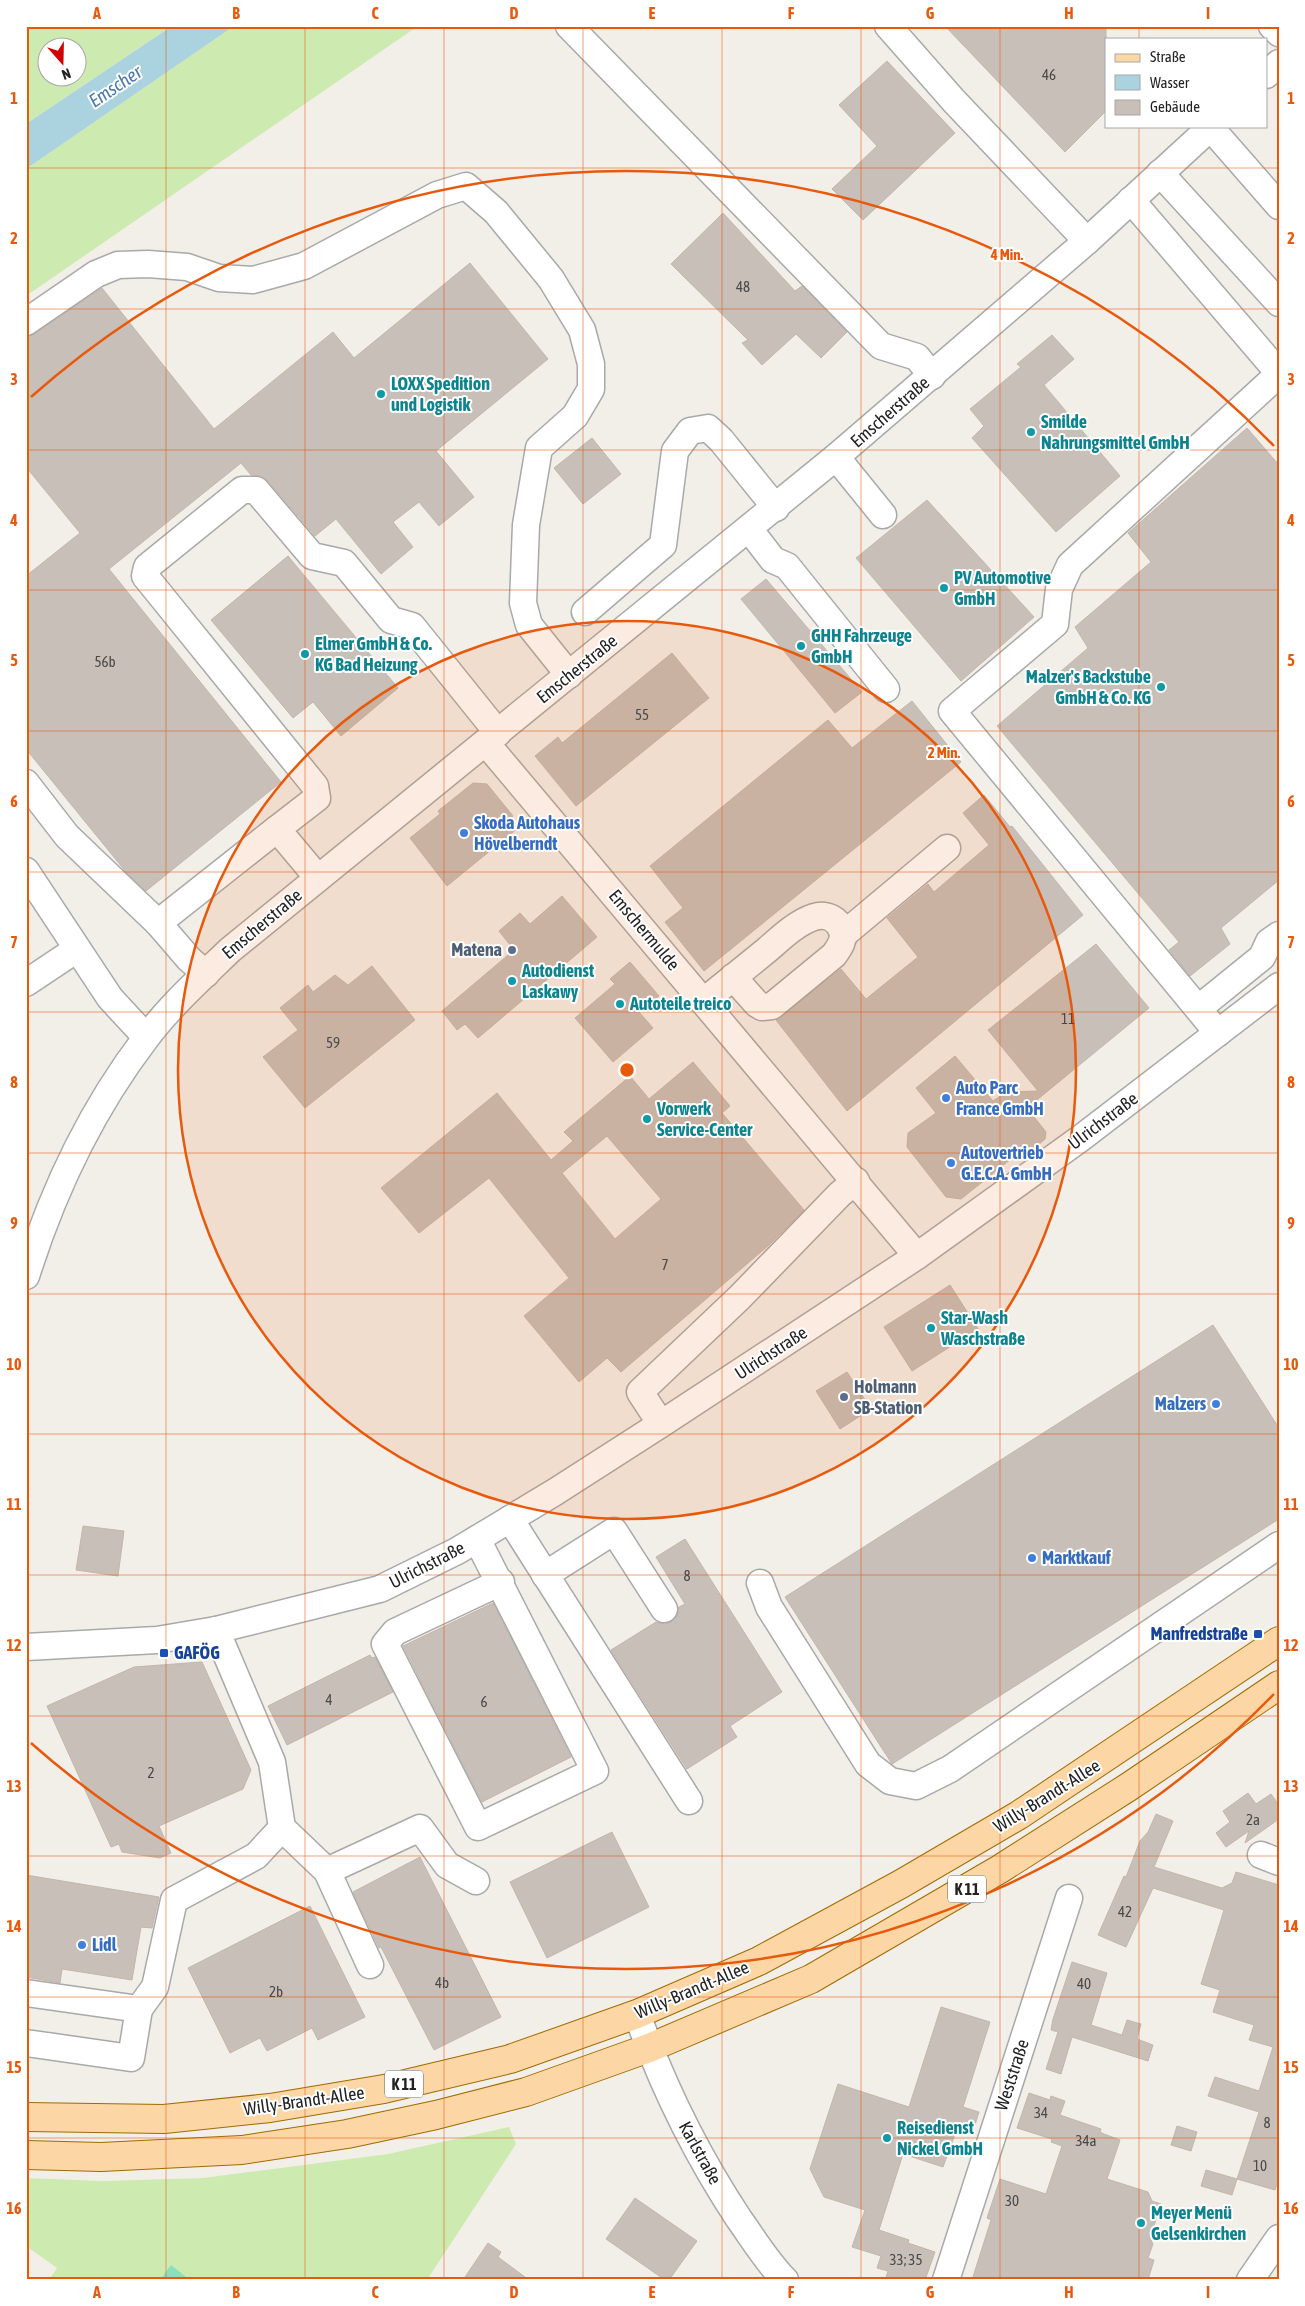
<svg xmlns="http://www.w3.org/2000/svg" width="1305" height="2306" viewBox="0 0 1305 2306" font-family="'Asap Condensed',sans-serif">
<rect width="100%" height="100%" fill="#f2efe9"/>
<g fill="#cdebb0" fill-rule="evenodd">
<path d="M26,26H172L26,124ZM48,48H78V78H48Z"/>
<path d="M234,26H418L26,296V169Z"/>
<path d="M509,2127L516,2144L427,2280H49L57,2268L26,2246V2178L104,2181L203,2178L388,2154Z"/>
</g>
<path fill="#88e0be" d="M171,2265L190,2280H160Z"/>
<path fill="#aad3df" d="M172,26H234L26,169V124Z"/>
<g fill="#c7bfb8" stroke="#c4b6ab" fill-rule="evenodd">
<path d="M945,26H1106V111L1065,152Z"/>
<path d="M887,61L955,133L863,220L832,189L877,146L839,105Z"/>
<path d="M723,213L795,291L802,286L847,332L821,358L796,334L762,365L742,343L748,340L671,264Z"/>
<path d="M470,263L548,359L436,451L474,497L439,526L419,502L393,522L413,547L381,574L336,519L315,536L267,480L262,476L251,475L241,463L109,569L281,782L146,891L126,872L26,749V576L80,533L26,467V337L34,334L102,288L214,429L333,332L354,358Z"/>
<path d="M1052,335L1074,359L1044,385L1120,476L1056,532L972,438L984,426L970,409L1021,367L1017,364Z"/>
<path d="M1247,428L1279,465V880L1221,928L1230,944L1190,976L1169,950L1179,942L997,726L1088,648L1075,627L1151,562L1128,533Z"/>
<path d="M592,438L621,474L583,504L554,468Z"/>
<path d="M927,500L1034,617L961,681L856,558Z"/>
<path d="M288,556L398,688L341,736L313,702L293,718L211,620Z"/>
<path d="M766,579L862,692L835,713L741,599Z"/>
<path d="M672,653L709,698L576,806L535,756L558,737L562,743Z"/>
<path d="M912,701L961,762L704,971L665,922L683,908L650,866L828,720L852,748Z"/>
<path d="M473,783L487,784L513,816L511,818L518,828L447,886L410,838L440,814L438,811Z"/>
<path d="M984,795L1010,827L1012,826L1083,915L847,1111L776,1020L841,969L866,999L918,957L887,918L928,884L934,892L989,845L963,813Z"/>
<path d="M562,896L597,937L478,1038L465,1024L457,1030L442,1011L514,950L499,931L520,913L530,924Z"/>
<path d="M1096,944L1149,1008L1027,1108L1046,1132L1045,1139L1020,1161L1011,1159L961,1199L946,1197L907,1147L908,1133L936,1113L916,1088L955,1056L993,1101L1006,1092L1038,1091L988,1030Z"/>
<path d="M630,962L659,996L639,1012L653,1028L613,1062L575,1018L615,984L610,979Z"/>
<path d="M372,966L415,1020L305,1108L263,1057L298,1030L280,1008L308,985L313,992L335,975L348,985Z"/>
<path d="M693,1062L730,1106L722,1113L804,1210L769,1245L621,1372L607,1358L579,1382L524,1316L569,1278L489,1178L419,1233L381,1188L497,1093L551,1160L573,1141L564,1132L630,1076L649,1099ZM607,1136L661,1199L615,1239L562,1173Z"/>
<path d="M950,1285L978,1329L912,1371L884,1327Z"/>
<path d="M1213,1325L1279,1428V1519L892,1764L785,1597Z"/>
<path d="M847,1372L871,1409L840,1429L816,1391Z"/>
<path d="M83,1526L124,1531L118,1576L76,1570Z"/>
<path d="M685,1539L782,1692L730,1726L737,1737L687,1769L611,1650L656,1622L665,1624L672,1621L677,1616L679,1607L685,1604L656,1557Z"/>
<path d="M493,1603L571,1757L482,1802L403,1646Z"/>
<path d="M370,1655L372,1658L375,1657L393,1692L287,1745L268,1706Z"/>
<path d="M202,1662L251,1770L243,1789L159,1826L171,1853L160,1858L122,1852L119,1844L111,1847L47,1706L134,1667Z"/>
<path d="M1248,1793L1256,1804L1271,1794L1279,1805V1819L1245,1843L1249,1831L1226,1847L1216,1833L1230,1822L1223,1811Z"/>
<path d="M1156,1814L1173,1821L1154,1867L1222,1888L1232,1883L1236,1872L1279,1885V2178L1275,2190L1237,2179L1259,2112L1208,2096L1215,2077L1259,2091L1273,2047L1249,2040L1254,2025L1213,2012L1220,1990L1201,1984L1224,1910L1153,1888L1126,1947L1098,1935L1124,1876L1126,1877L1140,1841L1148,1832Z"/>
<path d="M612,1832L649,1907L547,1958L510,1882Z"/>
<path d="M420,1857L501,2017L434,2050L381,1947L379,1948L353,1892Z"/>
<path d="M26,1875L159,1897L152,1928L141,1927L132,1980L62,1969L60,1983L26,1977Z"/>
<path d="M310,1906L365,2017L318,2040L312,2028L267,2051L260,2038L230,2053L188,1968Z"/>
<path d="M1072,1962L1107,1973L1091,2025L1122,2035L1127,2020L1141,2024L1137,2039L1153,2045L1148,2061L1072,2037L1061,2074L1046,2069L1058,2032L1051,2030L1053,2019Z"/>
<path d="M941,2007L990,2022L963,2107L979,2112L974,2128L959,2123L943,2167L903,2154L879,2230L909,2240L908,2243L935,2252L925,2280H894L886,2277L888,2271L877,2268L881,2256L852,2247L865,2210L824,2197L810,2169L838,2084L909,2107Z"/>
<path d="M1029,2093L1050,2100L1051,2096L1065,2101L1060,2115L1101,2129L1100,2132L1104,2134L1120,2140L1107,2179L1148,2192L1152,2201L1161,2204L1150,2238L1153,2244L1148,2258L1154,2260L1148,2280H972L991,2220L987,2218L1000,2179L1046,2194L1062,2146L1051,2142L1052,2139L1017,2128Z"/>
<path d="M1177,2126L1197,2132L1191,2151L1171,2145Z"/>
<path d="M1206,2170L1237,2179L1232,2195L1201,2186Z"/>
<path d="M635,2198L697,2241L669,2280H665L606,2239Z"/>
<path d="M488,2243L501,2252L498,2257L529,2280H463Z"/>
</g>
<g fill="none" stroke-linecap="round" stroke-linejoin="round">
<g stroke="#a9a9a9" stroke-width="29">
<g id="minor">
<path d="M569,26L881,346L917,357L932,376"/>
<path d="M888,26L954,101L1087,241"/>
<path d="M1272,26L1279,33"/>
<path d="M1266,75L1279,63"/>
<path d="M1210,127L1279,206"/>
<path d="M1160,173L1279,303"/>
<path d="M1131,200L1279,373"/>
<path d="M26,322L96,274L118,265L148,264L187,267L219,278L253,280L304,266L437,195L466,186L496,212L551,279L582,330L591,364V389L575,416L539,448L526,525L523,603L529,625L569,675"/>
<path d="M836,457L883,515"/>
<path d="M749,529L773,560L787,566L886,689"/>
<path d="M585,612L663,545L675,451L690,431L708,428L721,440L776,508"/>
<path d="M486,743L917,1256"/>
<path d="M26,783L67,836L158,923"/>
<path d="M26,871L110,998L146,1037"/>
<path d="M318,878L277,829L317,798L315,786L145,576L147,567L242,490H256L312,556L344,563L391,620L412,626L498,733"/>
<path d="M843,935L947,848"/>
<path d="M206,974L189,959L158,923L277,829"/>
<path d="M26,983L77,949"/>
<path d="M704,1001C725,984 746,967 767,950C781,938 796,923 814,917C826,913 838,919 842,931C845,940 839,948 834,955L772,1006L762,1007L757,1004L733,977"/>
<path d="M1199,1008L1262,957L1269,942L1279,935"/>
<path d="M1218,1033L952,711L1055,624L1059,589L1070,565L1279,374"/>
<path d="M26,1276C53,1190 91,1110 146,1038C170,1006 201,978 230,950L836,457L1087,241L1212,126"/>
<path d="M661,1424L640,1392L740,1297L840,1194L856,1181"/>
<path d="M510,1519L689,1801"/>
<path d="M477,1539L595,1771L478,1827L385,1644L395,1632L501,1582"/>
<path d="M545,1575L614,1531L664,1609"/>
<path d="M760,1583L769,1607L868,1764L890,1781L916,1786L950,1769L1279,1545"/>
<path d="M216,1630L272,1762L282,1828"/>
<path d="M26,1647L157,1640L216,1630L380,1589L457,1551L555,1492L661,1424L917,1256L1081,1138L1279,986"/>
<path d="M282,1828L327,1871L420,1828L447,1865L476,1881"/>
<path d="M1261,1855L1279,1862"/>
<path d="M327,1871L370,1965"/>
<path d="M26,1993L139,2009L131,2058L26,2043"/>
<path d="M139,2009L155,1987L174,1900L256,1856L282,1828"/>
<path d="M637,2014C663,2087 696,2154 739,2219C754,2240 767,2262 785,2280"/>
<path d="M946,2280L1069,1898"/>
<path d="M1250,2280L1279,2238"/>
</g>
</g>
<g stroke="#a06b00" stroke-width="30">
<g id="major">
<path d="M26,2117L164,2119L270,2108L384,2089L510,2059L637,2014L759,1961L901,1884L1019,1815L1279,1641"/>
<path d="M26,2155L101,2157L242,2150L347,2134L436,2115L526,2092L649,2048L811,1979L1000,1869L1130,1786L1279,1685"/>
</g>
</g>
<use href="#minor" stroke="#fff" stroke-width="26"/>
<use href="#major" stroke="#fcd6a4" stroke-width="28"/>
</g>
<path fill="none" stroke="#e8590c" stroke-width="1" stroke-opacity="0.55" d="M166,26V2280M305,26V2280M444,26V2280M583,26V2280M722,26V2280M861,26V2280M1000,26V2280M1139,26V39M1139,126V2280M26,168H1279M26,309H1279M26,450H1279M26,590H1279M26,731H1279M26,872H1279M26,1012H1279M26,1153H1279M26,1294H1279M26,1434H1279M26,1575H1279M26,1716H1279M26,1856H1279M26,1997H1279M26,2138H1279"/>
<circle cx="627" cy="1070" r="449" fill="#e8590c" fill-opacity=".12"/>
<g fill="none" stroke="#e8590c" stroke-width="2.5">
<circle cx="627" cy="1070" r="449"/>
<path d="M1274 1694A899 899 0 0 1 31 1743M31 397A899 899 0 0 1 1274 446"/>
</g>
<g fill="#0f9aa8" stroke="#fff" stroke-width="2">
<circle cx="381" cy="394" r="5"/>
<circle cx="1031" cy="432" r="5"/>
<circle cx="944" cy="588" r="5"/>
<circle cx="801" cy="646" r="5"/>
<circle cx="305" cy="654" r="5"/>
<circle cx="1161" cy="687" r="5"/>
<circle cx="512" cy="981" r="5"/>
<circle cx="620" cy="1004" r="5"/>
<circle cx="647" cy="1119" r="5"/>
<circle cx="931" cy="1328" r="5"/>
<circle cx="887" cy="2138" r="5"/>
<circle cx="1141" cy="2223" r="5"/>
</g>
<g fill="#3f7fe0" stroke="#fff" stroke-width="2">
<circle cx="464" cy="833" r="5"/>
<circle cx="946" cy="1098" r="5"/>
<circle cx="951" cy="1163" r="5"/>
<circle cx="1216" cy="1404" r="5"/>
<circle cx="1032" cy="1558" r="5"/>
<circle cx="82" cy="1945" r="5"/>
</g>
<g fill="#5c6f8a" stroke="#fff" stroke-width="2">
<circle cx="512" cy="950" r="5"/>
<circle cx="844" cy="1397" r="5"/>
</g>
<g fill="#1a4fb4" stroke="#fff" stroke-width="2">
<rect x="1253" y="1629" width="10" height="10" rx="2.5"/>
<rect x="159" y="1648" width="10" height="10" rx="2.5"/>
</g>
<g text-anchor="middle" stroke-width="4" stroke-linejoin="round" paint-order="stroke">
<g font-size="15" fill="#4b4948">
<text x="1049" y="80">46</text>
<text x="743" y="292">48</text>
<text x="105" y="667">56b</text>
<text x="642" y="720">55</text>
<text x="1068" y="1024">11</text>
<text x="333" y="1048">59</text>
<text x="665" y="1270">7</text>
<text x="687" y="1581">8</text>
<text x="329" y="1705">4</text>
<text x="484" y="1707">6</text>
<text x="151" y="1778">2</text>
<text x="1253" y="1825">2a</text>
<text x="1125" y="1917">42</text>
<text x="442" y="1988">4b</text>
<text x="1084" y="1989">40</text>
<text x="276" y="1997">2b</text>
<text x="1041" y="2118">34</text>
<text x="1267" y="2128">8</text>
<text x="1086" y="2146">34a</text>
<text x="1260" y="2171">10</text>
<text x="1012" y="2206">30</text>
<text x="906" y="2265">33; 35</text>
</g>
<g fill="#fff" stroke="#646464" stroke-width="1">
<rect x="948" y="1875.5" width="38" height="27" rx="4"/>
<rect x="385" y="2070.5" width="38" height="27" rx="4"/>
</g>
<g font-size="16" font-weight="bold" fill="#222">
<text x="967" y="1895">K 11</text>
<text x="404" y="2090">K 11</text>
</g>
<g font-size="18" font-weight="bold" fill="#0d838f" stroke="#fff" text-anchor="start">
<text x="391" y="390">LOXX Spedition<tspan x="391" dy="21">und Logistik</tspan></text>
<text x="1041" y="428">Smilde<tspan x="1041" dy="21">Nahrungsmittel GmbH</tspan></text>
<text x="954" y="584">PV Automotive<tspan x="954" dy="21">GmbH</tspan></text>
<text x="811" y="642">GHH Fahrzeuge<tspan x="811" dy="21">GmbH</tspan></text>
<text x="315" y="650">Elmer GmbH &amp; Co.<tspan x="315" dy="21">KG Bad Heizung</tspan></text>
<text x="1151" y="683" text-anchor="end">Malzer's Backstube<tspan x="1151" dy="21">GmbH &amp; Co. KG</tspan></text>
<text x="522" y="977">Autodienst<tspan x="522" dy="21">Laskawy</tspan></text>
<text x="630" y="1010">Autoteile treico</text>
<text x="657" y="1115">Vorwerk<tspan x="657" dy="21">Service-Center</tspan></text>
<text x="941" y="1324">Star-Wash<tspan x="941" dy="21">Waschstraße</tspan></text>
<text x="897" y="2134">Reisedienst<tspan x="897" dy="21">Nickel GmbH</tspan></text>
<text x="1151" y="2219">Meyer Menü<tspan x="1151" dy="21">Gelsenkirchen</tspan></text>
</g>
<g font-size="18" fill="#222" stroke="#fff">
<text transform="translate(890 412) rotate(-41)" y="6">Emscherstraße</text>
<text transform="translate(577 669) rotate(-39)" y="6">Emscherstraße</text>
<text transform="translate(262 924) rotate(-40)" y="6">Emscherstraße</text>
<text transform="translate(644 930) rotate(50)" y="6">Emschermulde</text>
<text transform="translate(1103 1121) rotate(-37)" y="6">Ulrichstraße</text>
<text transform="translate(771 1353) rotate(-33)" y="6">Ulrichstraße</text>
<text transform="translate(427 1565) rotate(-27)" y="6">Ulrichstraße</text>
<text transform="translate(1047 1796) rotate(-32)" y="6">Willy-Brandt-Allee</text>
<text transform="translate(692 1990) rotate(-23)" y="6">Willy-Brandt-Allee</text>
<text transform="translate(1012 2075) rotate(-72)" y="6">Weststraße</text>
<text transform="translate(304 2101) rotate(-8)" y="6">Willy-Brandt-Allee</text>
<text transform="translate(700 2153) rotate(61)" y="6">Karlstraße</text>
</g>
<g font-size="18" font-weight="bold" fill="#366cbe" stroke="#fff" text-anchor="start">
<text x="474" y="829">Skoda Autohaus<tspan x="474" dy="21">Hövelberndt</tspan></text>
<text x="956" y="1094">Auto Parc<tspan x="956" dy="21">France GmbH</tspan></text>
<text x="961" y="1159">Autovertrieb<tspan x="961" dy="21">G.E.C.A. GmbH</tspan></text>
<text x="1206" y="1410" text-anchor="end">Malzers</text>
<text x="1042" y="1564">Marktkauf</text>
<text x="92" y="1951">Lidl</text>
</g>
<g font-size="18" font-weight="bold" fill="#4e5e75" stroke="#fff" text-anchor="end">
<text x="502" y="956">Matena</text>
<text x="854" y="1393" text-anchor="start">Holmann<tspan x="854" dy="21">SB-Station</tspan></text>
</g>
<g font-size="18" font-weight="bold" fill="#164399" stroke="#fff" text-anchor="end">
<text x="1248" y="1640">Manfredstraße</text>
<text x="174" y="1659" text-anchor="start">GAFÖG</text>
</g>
<g font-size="19" font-style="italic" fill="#4a7aab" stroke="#fff">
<text transform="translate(115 86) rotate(-34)" y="7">Emscher</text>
</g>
</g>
<circle cx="627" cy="1070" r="8" fill="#e8590c" stroke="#fff" stroke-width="2.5"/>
<g font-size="15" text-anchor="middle" font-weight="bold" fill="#e8590c" stroke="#fff" stroke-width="4" stroke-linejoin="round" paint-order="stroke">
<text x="1007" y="260">4 Min.</text>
<text x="944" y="758">2 Min.</text>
</g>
<rect width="1305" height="2306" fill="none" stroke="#ffffff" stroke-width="55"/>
<rect x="1105" y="38" width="162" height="90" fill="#ffffff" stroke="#a7a7a7"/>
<rect x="1115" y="54" width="25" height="8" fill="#fcd6a4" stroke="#a7a7a7"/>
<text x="1150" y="62" font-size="15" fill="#222222">Straße</text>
<rect x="1115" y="75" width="25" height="15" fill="#aad3df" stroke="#a7a7a7"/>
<text x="1150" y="88" font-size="15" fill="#222222">Wasser</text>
<rect x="1115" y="100" width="25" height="15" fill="#c7bfb8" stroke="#a7a7a7"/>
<text x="1150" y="112" font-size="15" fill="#222222">Gebäude</text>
<g transform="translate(62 62) rotate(160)"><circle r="24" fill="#ffffff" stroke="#a7a7a7"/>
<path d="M0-4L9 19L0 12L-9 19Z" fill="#d40000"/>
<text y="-8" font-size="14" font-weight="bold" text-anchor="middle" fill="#222222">N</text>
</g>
<rect x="28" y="28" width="1250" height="2250" fill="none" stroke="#e8590c" stroke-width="2"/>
<g font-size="16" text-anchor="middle" font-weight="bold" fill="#e8590c">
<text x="97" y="19">A</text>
<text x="236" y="19">B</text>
<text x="375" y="19">C</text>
<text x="514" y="19">D</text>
<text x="652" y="19">E</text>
<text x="791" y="19">F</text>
<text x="930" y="19">G</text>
<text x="1069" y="19">H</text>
<text x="1208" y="19">I</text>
<text x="14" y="104">1</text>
<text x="1291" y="104">1</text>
<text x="14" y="244">2</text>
<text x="1291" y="244">2</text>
<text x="14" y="385">3</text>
<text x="1291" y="385">3</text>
<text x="14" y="526">4</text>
<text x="1291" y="526">4</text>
<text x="14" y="666">5</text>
<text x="1291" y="666">5</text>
<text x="14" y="807">6</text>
<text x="1291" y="807">6</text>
<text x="14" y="948">7</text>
<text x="1291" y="948">7</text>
<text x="14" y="1088">8</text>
<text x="1291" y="1088">8</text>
<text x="14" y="1229">9</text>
<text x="1291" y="1229">9</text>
<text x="14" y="1370">10</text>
<text x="1291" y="1370">10</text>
<text x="14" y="1510">11</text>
<text x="1291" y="1510">11</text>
<text x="14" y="1651">12</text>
<text x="1291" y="1651">12</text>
<text x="14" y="1792">13</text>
<text x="1291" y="1792">13</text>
<text x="14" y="1932">14</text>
<text x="1291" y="1932">14</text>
<text x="14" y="2073">15</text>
<text x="1291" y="2073">15</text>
<text x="14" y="2214">16</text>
<text x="1291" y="2214">16</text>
<text x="97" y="2298">A</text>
<text x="236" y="2298">B</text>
<text x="375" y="2298">C</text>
<text x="514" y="2298">D</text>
<text x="652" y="2298">E</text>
<text x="791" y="2298">F</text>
<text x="930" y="2298">G</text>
<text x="1069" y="2298">H</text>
<text x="1208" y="2298">I</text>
</g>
</svg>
